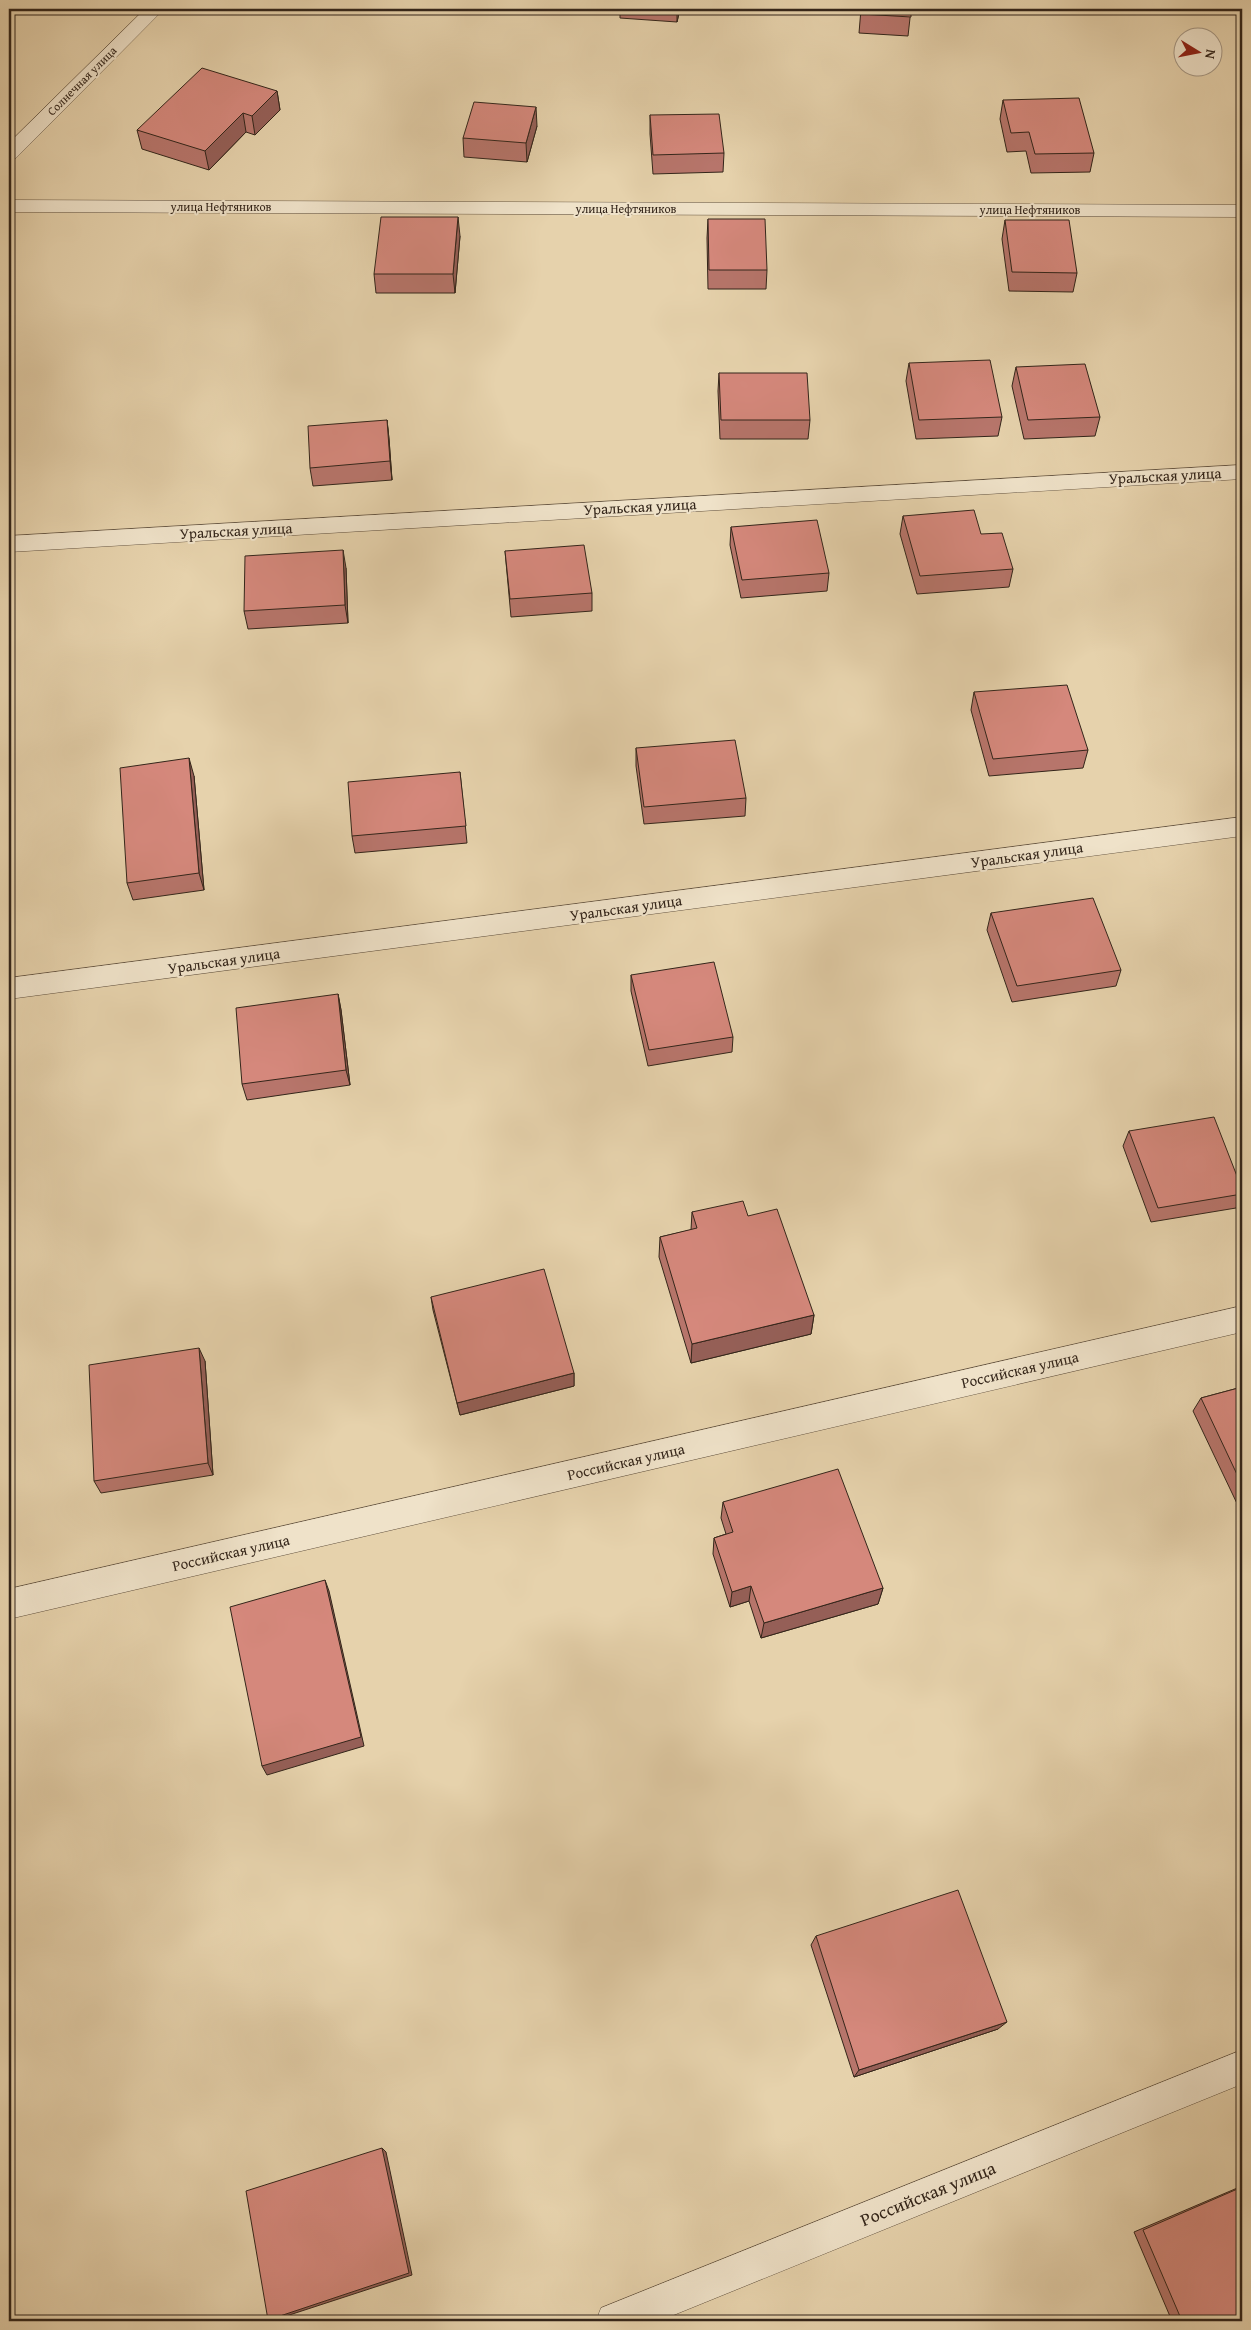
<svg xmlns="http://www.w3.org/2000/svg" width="1251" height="2330" viewBox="0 0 1251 2330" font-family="'Gentium Book Plus',serif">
<rect width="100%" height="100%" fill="#e6d2ac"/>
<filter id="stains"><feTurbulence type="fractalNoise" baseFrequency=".004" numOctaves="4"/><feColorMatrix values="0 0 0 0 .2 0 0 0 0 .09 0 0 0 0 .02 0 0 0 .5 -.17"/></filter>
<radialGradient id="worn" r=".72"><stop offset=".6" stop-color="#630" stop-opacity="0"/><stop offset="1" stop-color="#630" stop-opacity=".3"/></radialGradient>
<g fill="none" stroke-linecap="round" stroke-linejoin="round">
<g stroke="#60503e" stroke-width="1">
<g id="minor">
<path d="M145,9H164L16,158L9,160V143Z"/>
<path d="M9,200L1242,205V217L9,212Z"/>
<path d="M1242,465V479L9,552V536Z"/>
<path d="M1242,817V836L9,999V978Z"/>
<path d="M1242,1306V1332L9,1619V1589Z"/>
<path d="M1242,2050V2084L659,2321H596L601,2308Z"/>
</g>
</g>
<use href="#minor" fill="#efe2c9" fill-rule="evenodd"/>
</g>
<g fill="#b7756b" stroke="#33251a">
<path d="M620,9H680L677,22L620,18Z"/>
<path d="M861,9H911L908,36L859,33Z"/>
<path d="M277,91L280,110L255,135L246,132L209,170L142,149L137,130Z"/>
<path d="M1003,100L1094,153L1090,172L1031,173L1026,151L1007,152L1000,119Z"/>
<path d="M650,115L724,153L723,172L653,174L650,134Z"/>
<path d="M537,126L527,162L464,157L463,138Z"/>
<path d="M708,219L767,270L766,289H708L707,238Z"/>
<path d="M1005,220L1077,273L1073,292L1009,291L1002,239Z"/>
<path d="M460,236L455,293H376L374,274Z"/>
<path d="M909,363L1002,417L998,436L916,439L906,381Z"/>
<path d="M1016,367L1100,417L1095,436L1024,439L1012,386Z"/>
<path d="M719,373L810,420L808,439H720L718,391Z"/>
<path d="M387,420L389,439L392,480L313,486L310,468Z"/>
<path d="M903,516L981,534L1013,569L1009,587L917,594L900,534Z"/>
<path d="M731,527L829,573L827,591L741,598L730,545Z"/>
<path d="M505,551L592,593V611L511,617Z"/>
<path d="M346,568L348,623L248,629L244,611Z"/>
<path d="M974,692L1088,750L1083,768L989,776L971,710Z"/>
<path d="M636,748L746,798L745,816L644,824L636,766Z"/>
<path d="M460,772L467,843L355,853L352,836Z"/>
<path d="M194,776L204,890L133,900L127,883Z"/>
<path d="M991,913L1121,970L1116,986L1012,1002L987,930Z"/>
<path d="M631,975L733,1037L732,1052L648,1066L631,991Z"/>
<path d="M338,994L341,1010L350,1085L247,1100L242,1084Z"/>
<path d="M1129,1131L1242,1189V1197L1236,1208L1151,1222L1123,1146Z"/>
<path d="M692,1212L748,1216L814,1315L811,1334L691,1363L659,1257L660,1237L691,1230Z"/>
<path d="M431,1297L574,1373V1386L460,1415L433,1310Z"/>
<path d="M205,1361L213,1475L101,1493L94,1481Z"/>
<path d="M1242,1387V1514L1193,1411L1201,1398Z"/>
<path d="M723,1502L883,1588L878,1604L761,1638L749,1601L730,1607L713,1554L714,1538L726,1534L721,1518Z"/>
<path d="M816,1936L998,2029L854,2077L811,1945Z"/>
<path d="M1242,2186V2321H1172L1134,2232Z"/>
</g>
<g fill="#955f57" stroke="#33251a">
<path d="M677,9H680L677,22Z"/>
<path d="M277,91L280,110L255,135L252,116Z"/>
<path d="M536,107L537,126L527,162L526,143Z"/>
<path d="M243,113L246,132L209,170L205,151Z"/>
<path d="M458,217L460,236L455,293L453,274Z"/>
<path d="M387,420L389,439L392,480L390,461Z"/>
<path d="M343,550L346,568L348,623L345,605Z"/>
<path d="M189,758L194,776L204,890L199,873Z"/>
<path d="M338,994L341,1010L350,1085L346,1070Z"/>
<path d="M814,1315L811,1334L691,1363L692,1344Z"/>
<path d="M199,1348L205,1361L213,1475L208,1463Z"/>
<path d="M574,1373V1386L460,1415L457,1403Z"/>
<path d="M325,1580L329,1591L364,1746L267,1775L262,1766Z"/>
<path d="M751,1586L749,1601L730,1607L732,1592Z"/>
<path d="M883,1588L878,1604L761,1638L764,1623Z"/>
<path d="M1007,2022L998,2029L854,2077L859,2070Z"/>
<path d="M382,2148L386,2152L412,2275L274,2320H268Z"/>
</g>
<g fill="#d5887c" stroke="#33251a">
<path d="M861,9H911V17L861,14Z"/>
<path d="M202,68L277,91L252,116L243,113L205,151L137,130Z"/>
<path d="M1079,98L1094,153L1035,154L1029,132L1011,133L1003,100Z"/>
<path d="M474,102L536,107L526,143L463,138Z"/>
<path d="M719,114L724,153L653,155L650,115Z"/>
<path d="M381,217H458L453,274H374Z"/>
<path d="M708,219H765L767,270H709Z"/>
<path d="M1005,220H1069L1077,273L1012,272Z"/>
<path d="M990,360L1002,417L919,420L909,363Z"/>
<path d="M1085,364L1100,417L1028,420L1016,367Z"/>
<path d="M719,373H807L810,420H721Z"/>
<path d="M387,420L390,461L310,468L308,426Z"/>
<path d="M974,510L981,534L1002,533L1013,569L920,576L903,516Z"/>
<path d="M817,520L829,573L742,580L731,527Z"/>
<path d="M584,545L592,593L510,599L505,551Z"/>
<path d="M343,550L345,605L244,611L245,556Z"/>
<path d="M1067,685L1088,750L993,759L974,692Z"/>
<path d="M735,740L746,798L644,807L636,748Z"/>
<path d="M189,758L199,873L127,883L120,768Z"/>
<path d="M460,772L466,826L352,836L348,782Z"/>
<path d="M1093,898L1121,970L1017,986L991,913Z"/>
<path d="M714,962L733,1037L649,1050L631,975Z"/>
<path d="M338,994L346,1070L242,1084L236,1008Z"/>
<path d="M1214,1117L1242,1189V1194L1158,1208L1129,1131Z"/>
<path d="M743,1201L748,1216L777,1209L814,1315L692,1344L660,1237L697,1228L692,1212Z"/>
<path d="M544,1269L574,1373L457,1403L431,1297Z"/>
<path d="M199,1348L208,1463L94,1481L89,1365Z"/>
<path d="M1242,1387V1485L1201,1398Z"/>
<path d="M838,1469L883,1588L764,1623L751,1586L732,1592L714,1538L733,1532L723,1502Z"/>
<path d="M325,1580L361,1737L262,1766L230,1607Z"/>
<path d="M958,1890L1007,2022L859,2070L816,1936Z"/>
<path d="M382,2148L409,2273L268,2320L246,2191Z"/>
<path d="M1242,2187V2321H1182L1143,2230Z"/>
</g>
<g text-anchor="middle" stroke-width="4" stroke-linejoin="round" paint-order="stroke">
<g font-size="12" fill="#33251a" stroke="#efe2c9">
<text transform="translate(82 81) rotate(-45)" y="4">Солнечная улица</text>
<text x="221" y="211">улица Нефтяников</text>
<text x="626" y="213">улица Нефтяников</text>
<text x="1030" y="214">улица Нефтяников</text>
</g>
<g font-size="15" fill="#33251a" stroke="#efe2c9">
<text transform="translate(1165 476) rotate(-3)" y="5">Уральская улица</text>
<text transform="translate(640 507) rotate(-3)" y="5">Уральская улица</text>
<text transform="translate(236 531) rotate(-3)" y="5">Уральская улица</text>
<text transform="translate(1027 855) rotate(-8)" y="5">Уральская улица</text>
<text transform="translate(626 908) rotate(-8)" y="5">Уральская улица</text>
<text transform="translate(224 961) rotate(-8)" y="5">Уральская улица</text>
<text transform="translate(1020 1370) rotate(-13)" y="5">Российская улица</text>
<text transform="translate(626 1462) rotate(-13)" y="5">Российская улица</text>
<text transform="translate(231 1553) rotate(-13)" y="5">Российская улица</text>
</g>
<g font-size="18" fill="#33251a" stroke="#efe2c9">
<text transform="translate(928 2194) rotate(-22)" y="6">Российская улица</text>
</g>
</g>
<rect width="1251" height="2330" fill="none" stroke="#e6d2ac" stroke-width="30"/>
<rect x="10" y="10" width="1231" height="2310" fill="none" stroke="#33251a" stroke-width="2.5"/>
<rect x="15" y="15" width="1221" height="2300" fill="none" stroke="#33251a"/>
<g transform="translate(1198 52) rotate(100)"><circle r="24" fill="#efe2c9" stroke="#a49683"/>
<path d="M0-4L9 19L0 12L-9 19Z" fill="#8f2418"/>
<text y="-8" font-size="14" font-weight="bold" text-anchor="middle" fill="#33251a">N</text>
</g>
<rect width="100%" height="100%" filter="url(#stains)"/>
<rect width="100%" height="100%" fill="url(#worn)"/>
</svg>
